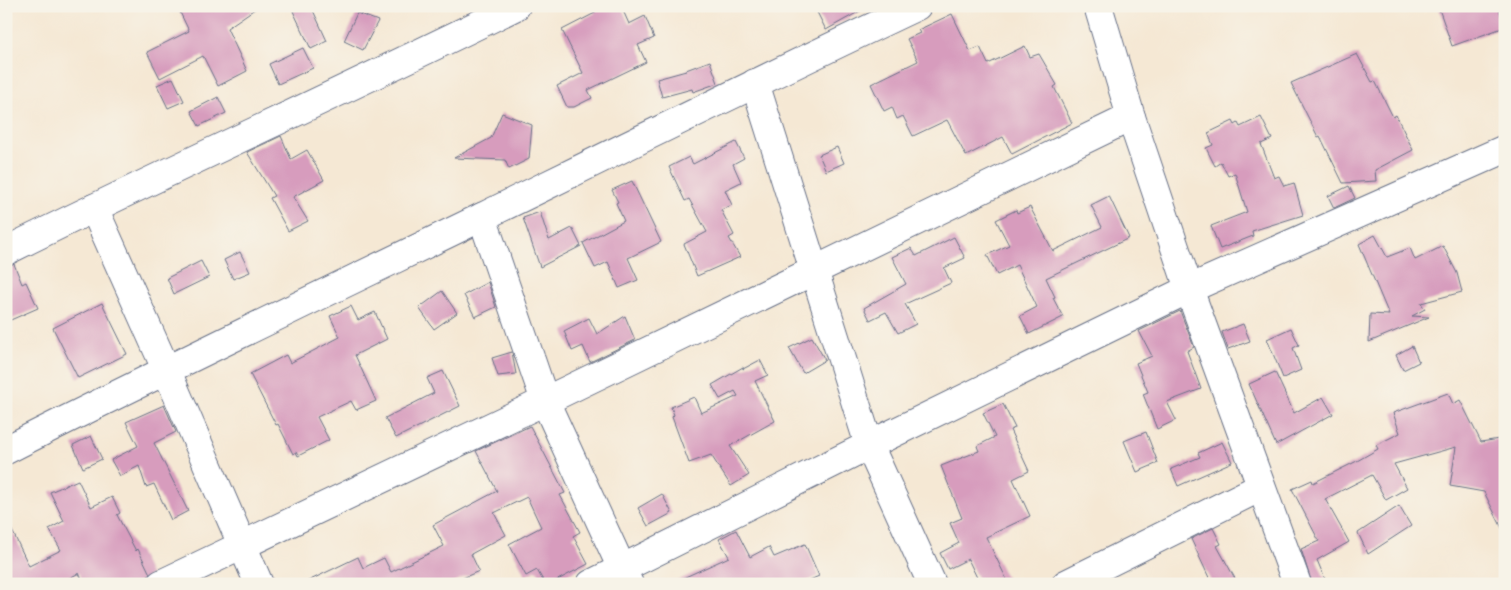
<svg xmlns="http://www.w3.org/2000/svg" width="1511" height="590" viewBox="0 0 1511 590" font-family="'Shantell Sans',sans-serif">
<rect width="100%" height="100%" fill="#f7f3e8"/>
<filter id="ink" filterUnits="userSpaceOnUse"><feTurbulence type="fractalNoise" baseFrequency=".02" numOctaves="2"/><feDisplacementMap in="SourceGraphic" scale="10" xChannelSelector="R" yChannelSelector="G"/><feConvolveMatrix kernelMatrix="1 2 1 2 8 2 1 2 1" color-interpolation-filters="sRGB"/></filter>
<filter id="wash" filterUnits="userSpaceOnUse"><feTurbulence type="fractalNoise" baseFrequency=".0096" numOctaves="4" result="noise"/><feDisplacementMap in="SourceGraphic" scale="20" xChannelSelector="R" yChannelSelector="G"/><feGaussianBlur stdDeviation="1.12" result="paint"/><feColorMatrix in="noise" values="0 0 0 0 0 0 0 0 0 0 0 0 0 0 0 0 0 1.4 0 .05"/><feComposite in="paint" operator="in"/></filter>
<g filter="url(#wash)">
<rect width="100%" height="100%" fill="#f5e8d4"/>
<g id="blocks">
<g fill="#d79cbd">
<path d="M177,6H259L227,28L247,71L218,86L203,56L160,78L147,52L189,31Z"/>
<path d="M303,6H311L327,41L311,49L293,11Z"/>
<path d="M592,6H621L629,24L645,16L654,38L638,45L646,62L588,90L592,98L574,107H567L557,86L583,73L562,30L595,13Z"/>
<path d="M814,6H869L826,30Z"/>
<path d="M1438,6H1498L1505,27L1452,46Z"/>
<path d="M357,13L378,21L363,50L344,41Z"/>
<path d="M952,14L970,51L980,47L988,64L1025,46L1030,57L1039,54L1057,85L1054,87L1072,123L1012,154L1003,137L966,156L947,120L913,136L903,116L897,119L892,107L884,111L871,84L918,61L907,39L920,33L918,30Z"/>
<path d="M303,48L313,68L278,84L269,64Z"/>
<path d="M1357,54L1372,82L1375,81L1393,117L1396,115L1413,150L1375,170L1376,181L1343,183L1320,136L1318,137L1291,83Z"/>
<path d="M710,61L718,83L693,92L692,89L662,97L657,79L686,71V70Z"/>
<path d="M173,78L184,101L168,108L157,85Z"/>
<path d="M218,97L226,113L199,126L191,111Z"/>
<path d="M502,113L532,125L529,159L509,169L505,160L454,158L491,138Z"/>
<path d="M1261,117L1272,139L1261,144L1274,178L1279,176L1284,186L1294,183L1303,215L1252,231L1253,236L1220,249L1211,226L1247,212L1235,173L1228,176L1221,162L1215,166L1206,148L1213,145L1208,133L1233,121L1235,125L1238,123L1240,127Z"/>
<path d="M281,136L291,159L307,150L324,180L293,197L308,221L288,231L270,198L274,196L247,152Z"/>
<path d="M736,142L744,158L733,164L741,182L725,190L732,205L721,210L734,235L729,238L740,257L697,276L684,244L707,232L689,199L685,201L669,167L689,157L693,164Z"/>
<path d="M837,147L844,163L826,171L819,155Z"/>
<path d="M632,181L661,242L628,258L638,280L619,288L608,262L595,268L583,243L624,221L616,203L618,202L612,190Z"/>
<path d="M1349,186L1355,198L1334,208L1328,196Z"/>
<path d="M1109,196L1129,238L1046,278L1055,297L1053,298L1063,317L1029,334L1020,316L1037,307L1017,265L997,275L987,255L1009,245L996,220L1016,210L1017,213L1030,207L1053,251L1102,227L1091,205Z"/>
<path d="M540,212L549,240L572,228L581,246L540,267L523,218Z"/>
<path d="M1375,235L1387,257L1410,248L1415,260L1443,246L1457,273L1462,292L1421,303L1425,309L1412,316L1429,317L1369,342L1370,314L1389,315L1359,244Z"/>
<path d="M954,237L965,258L944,268L951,283L905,304L916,324L898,333L886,312L870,320L864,308L906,284L892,257L911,248L916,256Z"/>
<path d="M240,252L250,272L233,279L224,260Z"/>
<path d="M201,261L209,277L174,294L167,278Z"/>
<path d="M14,264L22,284L26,282L38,308L6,322V266Z"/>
<path d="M488,282L496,307L475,317L464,295Z"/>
<path d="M442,291L457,313L434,329L419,308Z"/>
<path d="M102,303L127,354L78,378L53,328Z"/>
<path d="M351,306L358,320L375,312L387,339L355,355L376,401L356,410L351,401L317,417L329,440L298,456L296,452L293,454L278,424L276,425L250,374L286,355L290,363L340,337L330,316Z"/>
<path d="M1180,311L1194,347L1187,351L1201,389L1167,402L1176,420L1157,429L1143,394L1148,392L1136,363L1152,356L1139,331Z"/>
<path d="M625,316L635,340L590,362L583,346L572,351L564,331L589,318L597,334Z"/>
<path d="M1243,324L1250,341L1228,349L1222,332Z"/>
<path d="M1291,328L1299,345L1293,348L1301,370L1283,378L1267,339Z"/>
<path d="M812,337L825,360L803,373L789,348Z"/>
<path d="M1412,346L1419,362L1403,370L1396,355Z"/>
<path d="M512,352L516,374L498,376L492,358Z"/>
<path d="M760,360L768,375L755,381L775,421L730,446L749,475L731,486L711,455L689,463L672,417L674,415L671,407L694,397L701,413L738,396L735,391L720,399L712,385L743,367V369Z"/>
<path d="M443,371L460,406L396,438L385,418L434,393L427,378Z"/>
<path d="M1275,372L1294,413L1323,397L1333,414L1276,445L1249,384Z"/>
<path d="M1448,393L1453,404L1460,400L1481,442L1499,439L1505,470V534L1484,492L1450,486L1456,447L1394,464L1407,488L1386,500L1372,475L1325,499L1349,542L1317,560L1327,584H1312L1301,549L1319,541L1292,489L1312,480L1313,483L1357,461L1378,449L1376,445L1400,433L1393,413Z"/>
<path d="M1003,404L1015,428L1010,430L1029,471L1013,479L1030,516L986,537L1009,584H980L968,559L948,569L940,553L959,543L950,523L962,518L941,466L979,451L977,446L995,437L983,413Z"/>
<path d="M164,405L176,432L154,443L188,511L171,520L154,484L146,487L139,466L120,476L111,460L138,446L126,422Z"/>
<path d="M530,426L565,493L560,495L580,532L573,536L588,564L550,584H545L537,570L526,576L509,544L541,527L527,497L494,513L506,535L471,554L479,571L449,584H302L358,557L363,568L384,558L391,572L444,546L433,525L497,491L476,451Z"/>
<path d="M1146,432L1158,463L1137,472L1124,441Z"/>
<path d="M91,436L102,459L83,468L73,445Z"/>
<path d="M1222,442L1232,462L1178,486L1171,469L1200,457L1198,453Z"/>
<path d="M78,480L91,507L112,497L120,513L117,515L136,551L138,549L150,574L146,581L141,584H84L79,573L58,584H6V518L29,566L61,550L49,529L64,521L50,492Z"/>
<path d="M662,494L672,513L648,526L638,508Z"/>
<path d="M1399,506L1411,526L1368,554L1358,533Z"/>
<path d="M1213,528L1221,544L1217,546L1238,584H1212L1191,539Z"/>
<path d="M736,530L750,557L769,547L774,557L805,544L819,576L801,584H670L729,557L719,539Z"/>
</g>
</g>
</g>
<g filter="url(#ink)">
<use href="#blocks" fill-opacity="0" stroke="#677087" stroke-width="1"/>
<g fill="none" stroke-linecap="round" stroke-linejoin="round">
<g stroke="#677087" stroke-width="30">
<g id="minor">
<path d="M1098,6L1131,117L1189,289L1297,584"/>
<path d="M755,83L869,445L932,584"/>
<path d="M94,208L166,369L259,584"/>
<path d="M482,217L545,401L629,584"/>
<path d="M6,251C175,167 347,90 516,6"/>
<path d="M6,450C164,370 323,294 482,217C627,146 771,75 917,6"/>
<path d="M161,584L545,401L1131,117"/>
<path d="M591,584L869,445L1189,289L1505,149"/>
<path d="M1066,584L1261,487"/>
</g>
</g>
<use href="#minor" stroke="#fff" stroke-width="28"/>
</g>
</g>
<rect width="1511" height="590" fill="none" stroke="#f7f3e8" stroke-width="25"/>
</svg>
